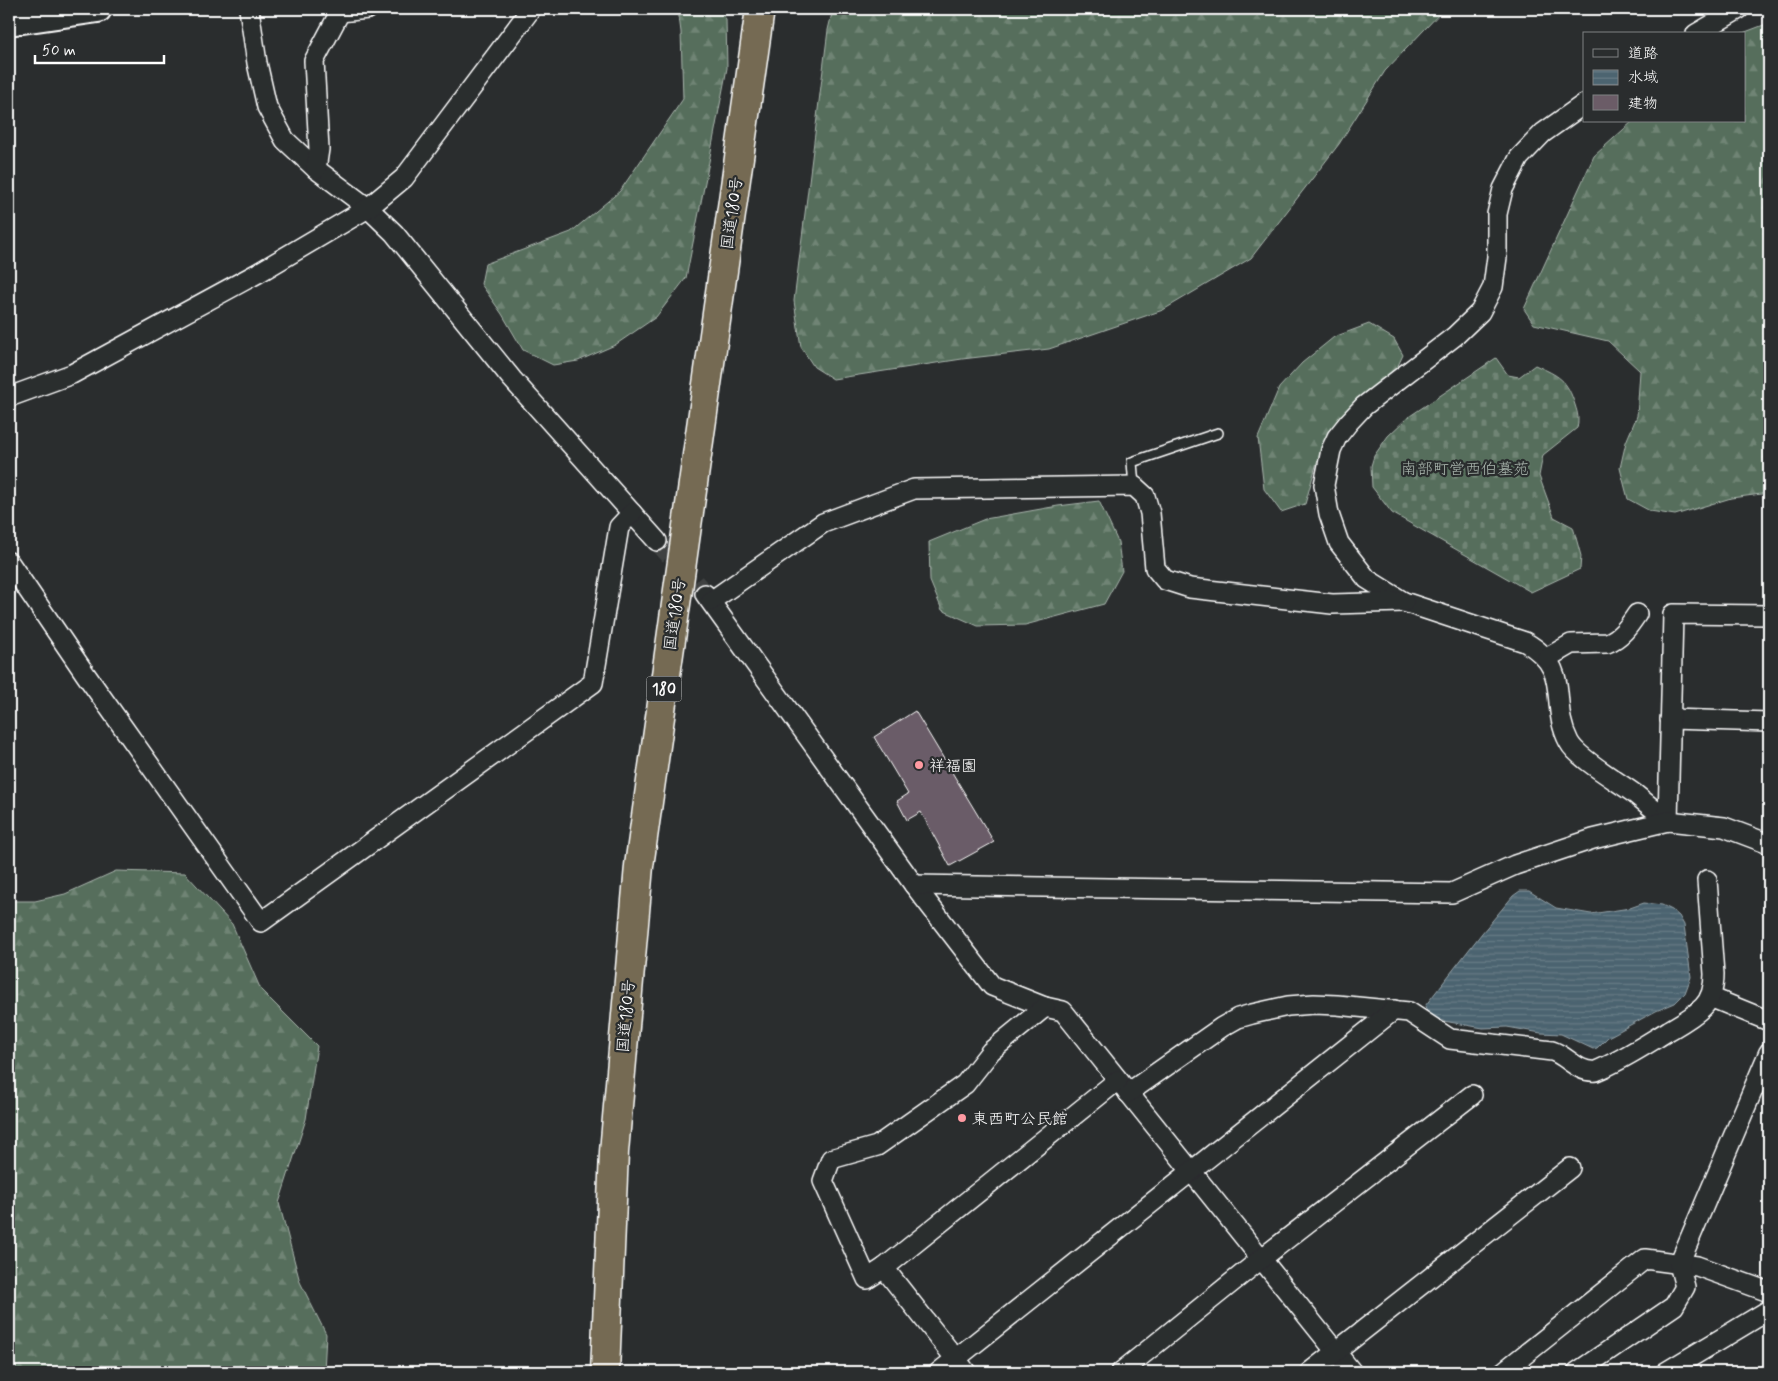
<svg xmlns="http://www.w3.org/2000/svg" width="1778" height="1381" viewBox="0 0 1778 1381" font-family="Mynerve,'Klee One',sans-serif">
<defs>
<pattern id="forest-firs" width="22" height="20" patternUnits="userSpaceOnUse" patternTransform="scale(1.25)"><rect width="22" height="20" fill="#566e5c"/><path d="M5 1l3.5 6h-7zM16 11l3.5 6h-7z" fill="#6f8474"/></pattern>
<pattern id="cemetery-stones" width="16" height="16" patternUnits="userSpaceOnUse" patternTransform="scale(1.25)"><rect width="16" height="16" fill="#566e5c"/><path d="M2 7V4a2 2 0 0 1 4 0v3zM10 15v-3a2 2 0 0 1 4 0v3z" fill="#6f8474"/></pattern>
<pattern id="water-rules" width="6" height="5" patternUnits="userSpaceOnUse" patternTransform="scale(1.25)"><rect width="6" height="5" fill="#4c6470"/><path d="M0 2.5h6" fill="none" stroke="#677b85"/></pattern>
</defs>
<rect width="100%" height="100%" fill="#2a2d2e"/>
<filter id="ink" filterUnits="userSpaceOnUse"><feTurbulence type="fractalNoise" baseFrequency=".02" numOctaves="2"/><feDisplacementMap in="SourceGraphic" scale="10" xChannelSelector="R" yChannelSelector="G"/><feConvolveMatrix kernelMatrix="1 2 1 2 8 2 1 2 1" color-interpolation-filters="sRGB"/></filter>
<g filter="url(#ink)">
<g fill="url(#forest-firs)" stroke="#aab6ae">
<path d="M678,9H718L726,19L727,68L707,172L686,278L656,317L615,345L578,361L553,365L523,350L502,314L481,284L485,264L571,232L620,191L683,99L681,32Z"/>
<path d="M833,9H1444L1385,71L1339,144L1251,258L1163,310L1049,349L962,359L833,379L814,367L801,347L794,301L828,30Z"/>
<path d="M1769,23V493L1731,498L1675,515L1650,511L1628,499L1620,468L1626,442L1637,416L1640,371L1608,341L1534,324L1524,309L1594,156L1633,121H1744V34H1740Z"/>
<path d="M1369,324L1394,339L1403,355L1394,374L1352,407L1317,462L1305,504L1281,512L1264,489L1258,438L1279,388L1302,363L1334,337Z"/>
<path d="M1099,501L1118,542L1122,571L1104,604L1025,625L978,626L942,610L930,581L929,542L985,519L1058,506Z"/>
<path d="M116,871L185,873L232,924L261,990L317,1046L306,1119L279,1203L300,1282L326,1334L324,1372H9V901H35L65,894Z"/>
</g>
<path fill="url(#cemetery-stones)" stroke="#aab6ae" d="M1496,358L1508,375L1519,377L1535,365C1559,376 1567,379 1575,405C1578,414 1579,419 1577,428L1543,455L1539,476L1554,517L1573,527L1581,556L1580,569L1531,592L1392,513L1372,487L1371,466L1374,456L1388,436L1407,418Z"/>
<path fill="url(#water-rules)" stroke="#94a2a9" d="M1520,891H1529L1556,908L1591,914L1630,908L1644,903L1662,905L1672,910L1679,916L1684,925L1691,977L1685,993L1675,1003L1656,1011L1608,1037L1597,1048L1593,1049L1561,1034L1541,1033L1507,1027L1483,1028L1438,1020L1427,1012L1425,1006L1482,933L1513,896Z"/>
<path fill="#6b5c67" stroke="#fff" d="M915,711L994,842L950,866L921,812L907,820L897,801L908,794L874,737Z"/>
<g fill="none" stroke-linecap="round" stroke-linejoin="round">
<path stroke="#3f4243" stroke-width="19" stroke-dasharray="19 9" stroke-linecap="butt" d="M657,541L705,594"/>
<g stroke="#fff" stroke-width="12">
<path id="lane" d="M1134,486L1132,462L1218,433"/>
</g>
<g stroke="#fff" stroke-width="22">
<g id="street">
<path d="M249,9L257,63L267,107L285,140L316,169L368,208L394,233L512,379L657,541"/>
<path d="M1696,34L1739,9"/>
<path d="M1584,104L1543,133L1519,158L1503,189L1497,214V257L1493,287L1480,312L1455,336L1364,406L1349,422L1337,437L1331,450L1324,485L1329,514L1339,543L1367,579L1404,602L1525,642C1574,670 1548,702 1569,742C1577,758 1619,782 1635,794C1646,803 1657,812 1668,821"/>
<path d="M316,169L319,149L314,61L340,12L368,9"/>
<path d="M9,397L72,374L258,273L368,208L404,178L531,9"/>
<path d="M9,562L86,675L261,922L593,683L619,527L632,513"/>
<path d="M705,594L914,885L992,986L1045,1007L1063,1011L1352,1372"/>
<path d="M711,601L823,523L914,489L1134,486L1145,496L1150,513L1155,568L1165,580L1190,588L1332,604L1404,602"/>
<path d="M1547,658L1571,644L1607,643C1621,638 1629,626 1637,614"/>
<path d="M1670,719L1769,722"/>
<path d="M1668,821L1673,614L1769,615"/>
<path d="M914,885L1452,893L1515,865L1593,839L1668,821L1724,827L1769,844"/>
<path d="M1710,997L1769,1021"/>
<path d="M1128,1093L1222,1027L1238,1018L1252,1014L1288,1006L1314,1004L1337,1005L1409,1012L1450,1039L1552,1051C1568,1056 1577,1073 1596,1071C1621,1061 1645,1045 1668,1031C1680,1024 1693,1017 1703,1007C1712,998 1714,986 1714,974L1707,880"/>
<path d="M884,1268L1118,1080"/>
<path d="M939,1372L1394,1010"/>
<path d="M966,1372L884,1268L867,1279L823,1181L831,1159L877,1146L965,1084L991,1051L1045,1007"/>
<path d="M1121,1372L1261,1259L1472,1095"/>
<path d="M1310,1372L1570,1168"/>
<path d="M1503,1372L1645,1259L1697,1266L1769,1292"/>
<path d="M1577,1372L1674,1306L1685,1287L1679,1264L1769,1052"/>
<path d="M1666,1372L1769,1310"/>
</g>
</g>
<g stroke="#fff" stroke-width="30">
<path id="secondary" d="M9,22L98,9"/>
</g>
<g stroke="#fff" stroke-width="31">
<path id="highway" d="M605,1372L614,1152L639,866L760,9"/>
</g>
<use href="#lane" stroke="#2a2d2e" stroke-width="9"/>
<use href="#street" stroke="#2a2d2e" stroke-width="19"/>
<use href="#secondary" stroke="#2a2d2e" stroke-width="26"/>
<use href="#highway" stroke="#746b52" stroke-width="28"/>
</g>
</g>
<g fill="#ff9aa2" stroke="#2a2d2e" stroke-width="2">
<circle cx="919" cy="765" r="5"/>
<circle cx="962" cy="1118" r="5"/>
</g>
<g text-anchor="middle" stroke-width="4.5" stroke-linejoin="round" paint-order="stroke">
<rect fill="#2a2d2e" stroke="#bfc0c0" stroke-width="1" x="646.5" y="676.5" width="35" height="25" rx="4"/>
<g font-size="15" font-weight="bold" fill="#fff">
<text x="664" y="694">180</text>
</g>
<g font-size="16" fill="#fff" stroke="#2a2d2e">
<text transform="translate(731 213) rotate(-82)" y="6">国道180号</text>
<text transform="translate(674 614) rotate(-82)" y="6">国道180号</text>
<text transform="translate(625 1016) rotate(-85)" y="6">国道180号</text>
</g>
<g font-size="16" fill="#aab6ae" stroke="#2a2d2e">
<text x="1465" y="474">南部町営西伯墓苑</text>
</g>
<g font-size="16" fill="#fff" stroke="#2a2d2e" text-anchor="start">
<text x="929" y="771">祥福園</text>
<text x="972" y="1124">東西町公民館</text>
</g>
</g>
<rect width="1778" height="1381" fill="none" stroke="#2a2d2e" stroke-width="30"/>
<rect x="15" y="15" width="1748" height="1351" fill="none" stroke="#fff" stroke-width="2" filter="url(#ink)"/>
<rect x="1583" y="32" width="162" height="90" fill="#2a2d2e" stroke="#7f8182"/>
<rect x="1593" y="49" width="25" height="8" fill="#2a2d2e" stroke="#7f8182"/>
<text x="1628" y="58" font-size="15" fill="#ffffff">道路</text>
<rect x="1593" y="70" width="25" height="15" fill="url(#water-rules)" stroke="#7f8182"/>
<text x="1628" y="82" font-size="15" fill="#ffffff">水域</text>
<rect x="1593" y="95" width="25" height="15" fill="#6b5c67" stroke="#7f8182"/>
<text x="1628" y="108" font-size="15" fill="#ffffff">建物</text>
<path d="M35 55v8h129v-8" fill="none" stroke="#ffffff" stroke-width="2.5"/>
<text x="42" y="55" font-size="15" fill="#ffffff" stroke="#2a2d2e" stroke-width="4" paint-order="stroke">50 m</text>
</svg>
